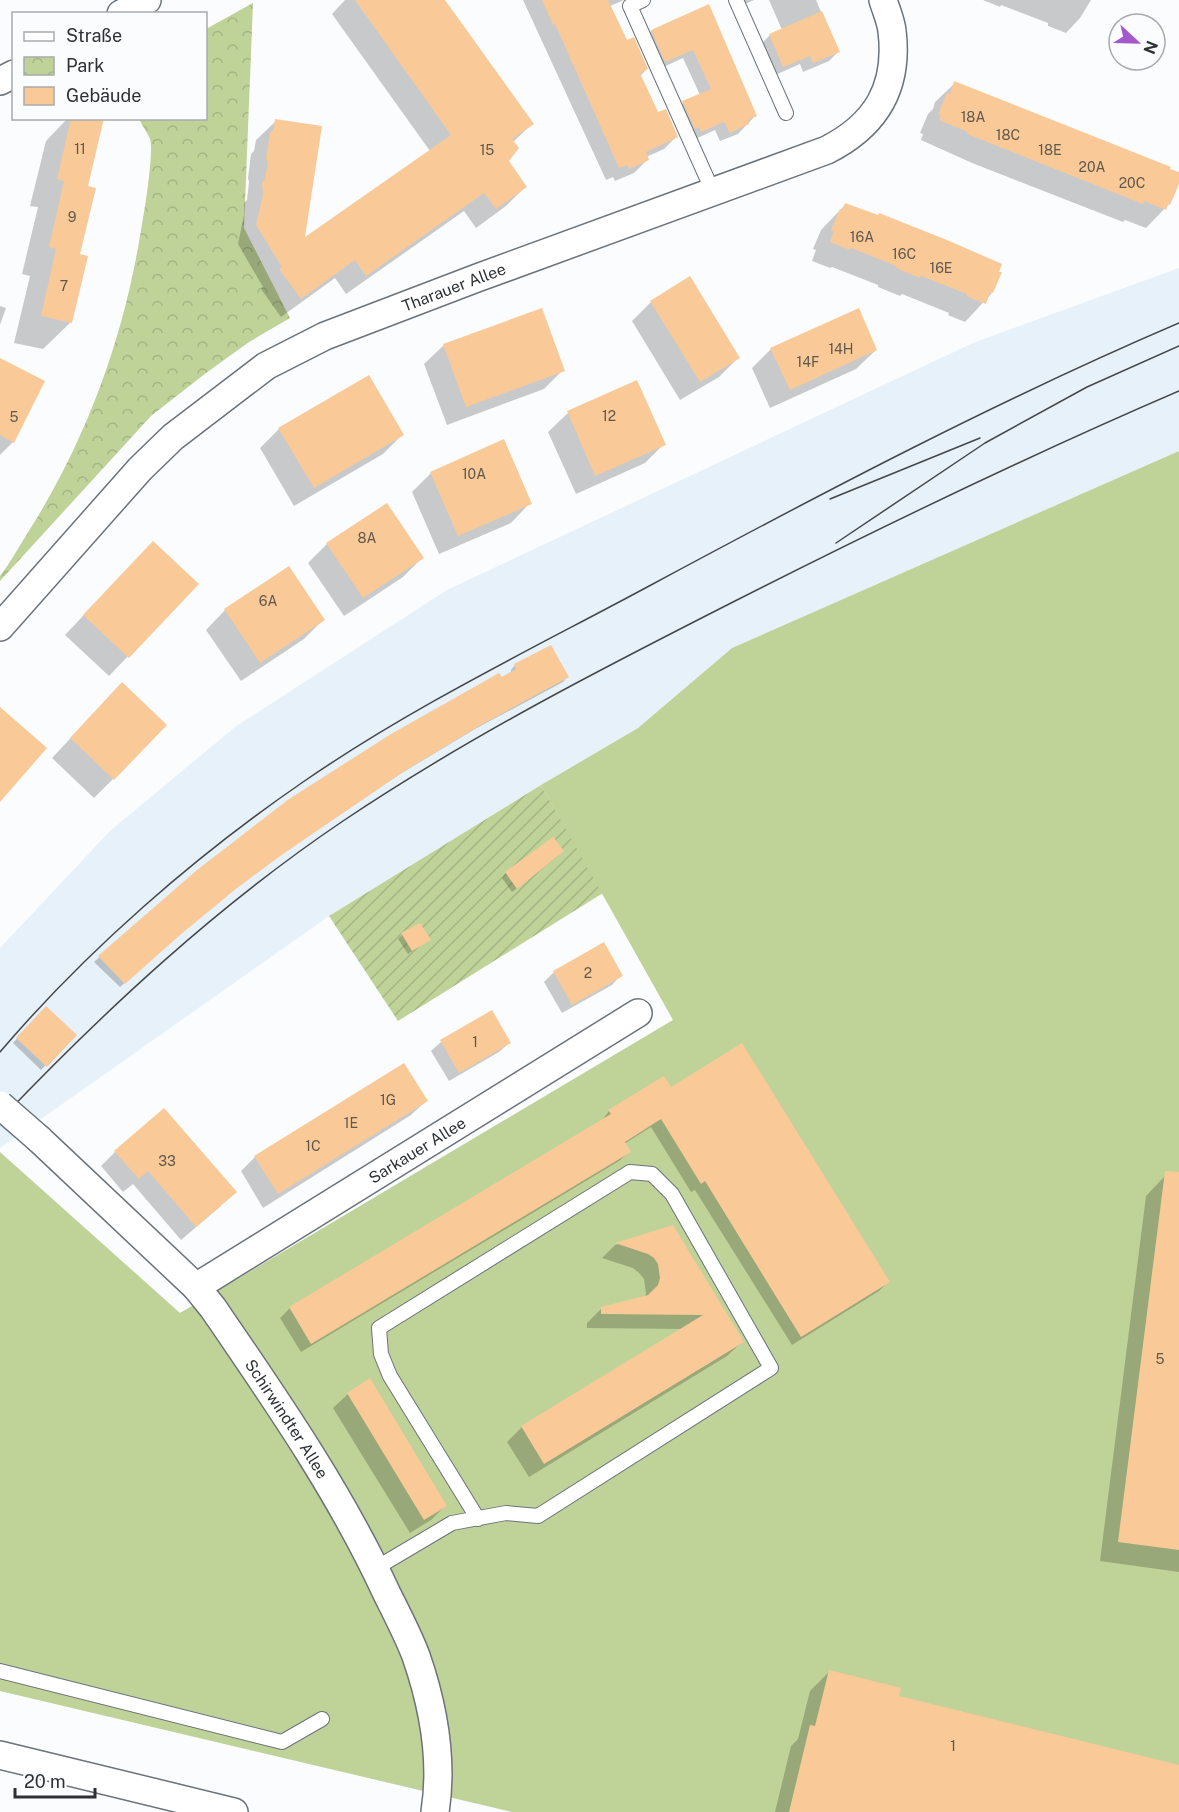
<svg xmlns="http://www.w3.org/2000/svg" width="1179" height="1812" viewBox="0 0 1179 1812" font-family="'Public Sans',sans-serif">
<defs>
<pattern id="park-crowns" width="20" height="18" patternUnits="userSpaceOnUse" patternTransform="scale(1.5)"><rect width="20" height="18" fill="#bfd298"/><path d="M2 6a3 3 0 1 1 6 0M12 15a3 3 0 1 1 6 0" fill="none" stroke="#a4b584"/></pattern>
<pattern id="garden-furrows" width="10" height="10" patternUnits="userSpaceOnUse" patternTransform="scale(1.5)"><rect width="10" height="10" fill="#bfd298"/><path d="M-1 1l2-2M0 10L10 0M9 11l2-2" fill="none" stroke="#a4b584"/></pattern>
</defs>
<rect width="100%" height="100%" fill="#fafcfe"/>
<path fill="#e7f1f9" d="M1179,268V451L732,648L638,728L541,785L329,916L0,1148V948L110,831L235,727L447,590L973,343Z"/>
<path fill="url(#park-crowns)" d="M253,3L244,228L290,318L249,342L206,373L151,416L0,581V576C10,563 18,548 27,534C87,440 125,335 142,224C145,209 154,150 150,139C147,132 142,125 139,119L206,118V29Z"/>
<path fill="url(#garden-furrows)" d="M541,785L603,893L398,1021L329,916Z"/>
<path fill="#bfd298" d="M1179,451V1812H512L0,1691V1152L180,1313L673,1020L541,785L638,728L732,648Z"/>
<g fill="#0003">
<path d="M345,0H444L532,124L513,142L507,161L525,187L506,206L476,228L464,211L346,294L335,278L281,317L261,289L263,287L238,244L244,215V203L247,200L249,182L248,178L251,154L254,151L256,140L276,121L303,240L430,151L332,14Z"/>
<path d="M523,0H624L610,6L626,42L647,69L640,76L657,114L677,136L664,149L646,157L647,160L634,173L615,181L613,177L606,180Z"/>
<path d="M741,0H754L743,5Z"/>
<path d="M769,0H816L838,52L829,61L803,72L800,64L773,76L760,45L770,35L782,30Z"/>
<path d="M983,0H1091L1080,18L1066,33L1048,26V23L1001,5L1000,7Z"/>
<path d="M708,6L755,116L738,134L720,141L715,130L691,141L674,112L683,103L700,95L683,58L655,71L642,41L651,31Z"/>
<path d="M955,83L1169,204L1146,228L1125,220L1123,222L972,163L921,140L923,134L920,133L928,114L933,109L935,102Z"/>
<path d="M68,118H95L71,322L43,349L14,343L30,276L22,274L38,207L30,206L46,141Z"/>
<path d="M846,204L992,293L965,322L948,315L949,313L902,294L900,296L878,287V285L832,267L830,268L812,261L816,250L813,249L821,230Z"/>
<path d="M651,302L738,358L719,377L680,400L632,321Z"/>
<path d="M0,306L6,308L0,325Z"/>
<path d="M444,345L563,370L544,389L447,425L424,364Z"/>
<path d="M771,349L876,350L856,369L770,408L752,368Z"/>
<path d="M636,382L664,444L645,463L576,494L548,432L568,413Z"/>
<path d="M0,385L13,442L0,455Z"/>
<path d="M279,429L402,435L383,454L294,506L260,448Z"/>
<path d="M431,473L530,503L511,523L439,554L412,492Z"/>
<path d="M327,544L422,558L403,577L344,616L308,563Z"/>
<path d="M134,562L197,584L109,676L65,635Z"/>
<path d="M225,610L323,620L304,639L241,681L206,630Z"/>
<path d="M515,665L567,677L563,682L475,729L400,774L276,858L231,892L174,939L120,987L94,962L198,871L501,678L511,672V670Z"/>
<path d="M103,704L113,779L94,798L52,758Z"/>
<path d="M558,856L512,892L502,878L506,873Z"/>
<path d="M402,935L429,940L408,954L398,939Z"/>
<path d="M554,972L621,975L612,985L562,1013L544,982Z"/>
<path d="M46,1008L75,1035L41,1070L13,1043Z"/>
<path d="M491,1012L509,1043L499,1052L449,1081L431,1051L441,1042Z"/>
<path d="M670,1089L888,1282L879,1291L792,1345L695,1190L691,1192L651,1127L624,1144L629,1152L619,1161L301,1352L280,1318L290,1308L601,1122L609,1111Z"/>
<path d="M426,1101L411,1115L263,1208L241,1171L255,1157Z"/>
<path d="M115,1152L221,1206L181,1240L133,1184L123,1192L101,1166Z"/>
<path d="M1165,1176L1179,1178V1572L1100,1561L1146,1196Z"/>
<path d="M672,1227L742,1342L727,1356L529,1477L507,1442L522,1427L683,1329L587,1328V1323L601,1309L645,1297L646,1293L644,1279L639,1273L633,1268L602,1258L615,1245Z"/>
<path d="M348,1394L445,1506L431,1520L410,1533L333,1408Z"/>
<path d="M829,1672L897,1697L1179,1767V1812H775L791,1746L798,1739L810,1691Z"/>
</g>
<g fill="#f9ca98">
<path d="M355,0H445L534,124L512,139L519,148L509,161L527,187L496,209L484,193L366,276L355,260L301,299L279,269L282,267L256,225L263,194L262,183L265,179L268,162L266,158L270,133L273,130L275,119L322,126L305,237L451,135Z"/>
<path d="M542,0H608L627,40L634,37L648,69L640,73L658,112L666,109L678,137L646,152L649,160L629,169L627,165L619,168L555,24L553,25Z"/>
<path d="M709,4L757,116L748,120L749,124L730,133L724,122L701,132L699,127L695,129L682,101L711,89L693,50L665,62L651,30Z"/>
<path d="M822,11L840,52L813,63L810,56L783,67L769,34Z"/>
<path d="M954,81L1171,167L1170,169L1179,172V184L1170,205L1168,204L1166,210L1144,201L1143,204L967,134L968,132L939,120L941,115L938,114L947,93L950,94Z"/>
<path d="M71,118H104L88,186L96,188L80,254L88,256L72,323L41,316L56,249L49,247L64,181L57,179Z"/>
<path d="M845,203L878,215L879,213L947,240L1002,264L999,272H1002L993,293L990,292L986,304L966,296L967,294L921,276L920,278L896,268V266L851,248L850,250L830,242L834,231L831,230L840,209L842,210Z"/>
<path d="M690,276L740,358L700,382L650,301Z"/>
<path d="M542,308L565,371L466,407L443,344Z"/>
<path d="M859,308L877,350L790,390L770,348Z"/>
<path d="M0,358L45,381L14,443L0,435Z"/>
<path d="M369,375L404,435L314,488L278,428Z"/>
<path d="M637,380L666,445L595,476L567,411Z"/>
<path d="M504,439L532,504L458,536L430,472Z"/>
<path d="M387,503L424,558L363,598L326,543Z"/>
<path d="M153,541L199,584L129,658L83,615Z"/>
<path d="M289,566L325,620L260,663L224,609Z"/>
<path d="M551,645L569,677L481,725L406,770L283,854L237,888L180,935L125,984L98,956L197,870L289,799L391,734L499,673L502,677L516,669L514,664Z"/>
<path d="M122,682L167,725L114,780L70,738Z"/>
<path d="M0,707L47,748L0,802Z"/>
<path d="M553,837L564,851L517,889L505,872Z"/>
<path d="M420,923L431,940L412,951L401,933Z"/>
<path d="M604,942L623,976L572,1005L553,971Z"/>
<path d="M46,1006L77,1035L47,1067L16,1038Z"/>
<path d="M492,1010L511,1043L459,1073L440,1040Z"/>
<path d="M742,1043L890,1282L801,1337L705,1181L701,1184L661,1119L625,1142L631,1152L311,1344L289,1307L611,1114L608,1110L664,1076L671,1087Z"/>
<path d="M404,1063L428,1101L278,1194L254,1156Z"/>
<path d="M164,1108L237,1192L196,1227L148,1171L139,1179L114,1151Z"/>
<path d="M1165,1171L1179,1172V1550L1118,1542Z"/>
<path d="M673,1225L744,1342L544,1464L521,1426L703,1315L601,1314V1307L648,1295L658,1285L660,1278L658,1264L654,1258L648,1254L615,1243Z"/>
<path d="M370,1378L447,1506L424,1520L347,1393Z"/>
<path d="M829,1670L901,1688L899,1696L1179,1765V1812H789L810,1725L815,1726Z"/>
</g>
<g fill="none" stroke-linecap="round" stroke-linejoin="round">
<g stroke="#6b737a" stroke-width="16">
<g id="service">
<path d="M643,0L630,6L713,192"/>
<path d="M736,0L786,113"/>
<path d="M376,1568L452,1523L506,1513L538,1516L771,1368L672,1194L652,1174L630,1172L379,1328L381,1354L390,1376L478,1519"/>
<path d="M0,1671L282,1742L322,1719"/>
</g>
</g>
<g stroke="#6b737a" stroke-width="30">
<g id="minor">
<path d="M121,14L147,0"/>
<path d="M0,81L14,74"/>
<path id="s1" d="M0,627L140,469L173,437L266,366L325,336L477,278L827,150C876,125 899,88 892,31C891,21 886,10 883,0"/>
<path id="s2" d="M39,1139L196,1287L213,1308C276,1400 340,1492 387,1594C397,1614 408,1635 416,1656C433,1705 443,1761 435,1812"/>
<path id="s3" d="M196,1287L638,1013"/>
<path d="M0,1755L234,1812"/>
</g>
</g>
<use href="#service" stroke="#fff" stroke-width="14"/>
<use href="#minor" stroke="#fff" stroke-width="27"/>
<g stroke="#44474a" stroke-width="1.5">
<path d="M830,499L980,438"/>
<path d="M836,543L985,443L1087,387L1179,346"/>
<path d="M0,1052C86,951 194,857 303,782C413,706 534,648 651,585C824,492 999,400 1179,323"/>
<path d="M0,1120C105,1010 217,906 343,821C468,737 601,669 735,601C881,527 1028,456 1179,391"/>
</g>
<g stroke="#6b737a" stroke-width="30" stroke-linecap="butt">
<path id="minor-bridge" d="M0,1105L39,1139"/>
</g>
<use href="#minor-bridge" stroke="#fff" stroke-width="27"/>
</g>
<g text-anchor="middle" stroke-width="4.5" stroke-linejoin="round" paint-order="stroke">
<g font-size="14" fill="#60574d">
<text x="973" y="122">18A</text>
<text x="1008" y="140">18C</text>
<text x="80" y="154">11</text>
<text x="487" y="155">15</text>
<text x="1050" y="155">18E</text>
<text x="1092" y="172">20A</text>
<text x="1132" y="188">20C</text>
<text x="72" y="222">9</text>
<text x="862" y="242">16A</text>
<text x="904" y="259">16C</text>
<text x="941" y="273">16E</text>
<text x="64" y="291">7</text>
<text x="841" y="354">14H</text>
<text x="808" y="367">14F</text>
<text x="609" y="421">12</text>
<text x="14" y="422">5</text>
<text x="474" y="479">10A</text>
<text x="367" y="543">8A</text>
<text x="268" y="606">6A</text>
<text x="588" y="978">2</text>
<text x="475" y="1047">1</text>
<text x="388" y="1105">1G</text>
<text x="351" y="1128">1E</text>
<text x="313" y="1151">1C</text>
<text x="167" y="1166">33</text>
<text x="1160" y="1364">5</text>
<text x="953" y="1751">1</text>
</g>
<g font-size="16" fill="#2d3134" stroke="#fafcfe">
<text dy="6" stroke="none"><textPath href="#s1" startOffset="578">Tharauer Allee</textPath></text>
<text dy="6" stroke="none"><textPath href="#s3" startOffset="260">Sarkauer Allee</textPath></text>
<text dy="6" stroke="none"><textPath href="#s2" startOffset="376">Schirwindter Allee</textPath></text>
</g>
</g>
<rect x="12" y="12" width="195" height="108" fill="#fafcfe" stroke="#a8abad" stroke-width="1.5"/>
<rect x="24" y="32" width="30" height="9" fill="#ffffff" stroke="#a8abad" stroke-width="1.5"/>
<text x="66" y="42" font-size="18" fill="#2d3134">Straße</text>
<rect x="24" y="57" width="30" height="18" fill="url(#park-crowns)" stroke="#a8abad" stroke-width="1.5"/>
<text x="66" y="72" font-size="18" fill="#2d3134">Park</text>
<rect x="24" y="87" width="30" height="18" fill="#f9ca98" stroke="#a8abad" stroke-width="1.5"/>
<text x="66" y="102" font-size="18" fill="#2d3134">Gebäude</text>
<g transform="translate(1137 42) rotate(112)"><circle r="28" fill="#fafcfe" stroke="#a8abad" stroke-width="1.5"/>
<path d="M0-4.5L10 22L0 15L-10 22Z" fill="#a358cb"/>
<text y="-9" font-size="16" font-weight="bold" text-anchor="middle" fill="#2d3134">N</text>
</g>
<path d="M15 1788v9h80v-9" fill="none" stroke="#2d3134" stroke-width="3"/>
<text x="24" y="1788" font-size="18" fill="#2d3134" stroke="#fafcfe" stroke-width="4.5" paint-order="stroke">20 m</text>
</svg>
